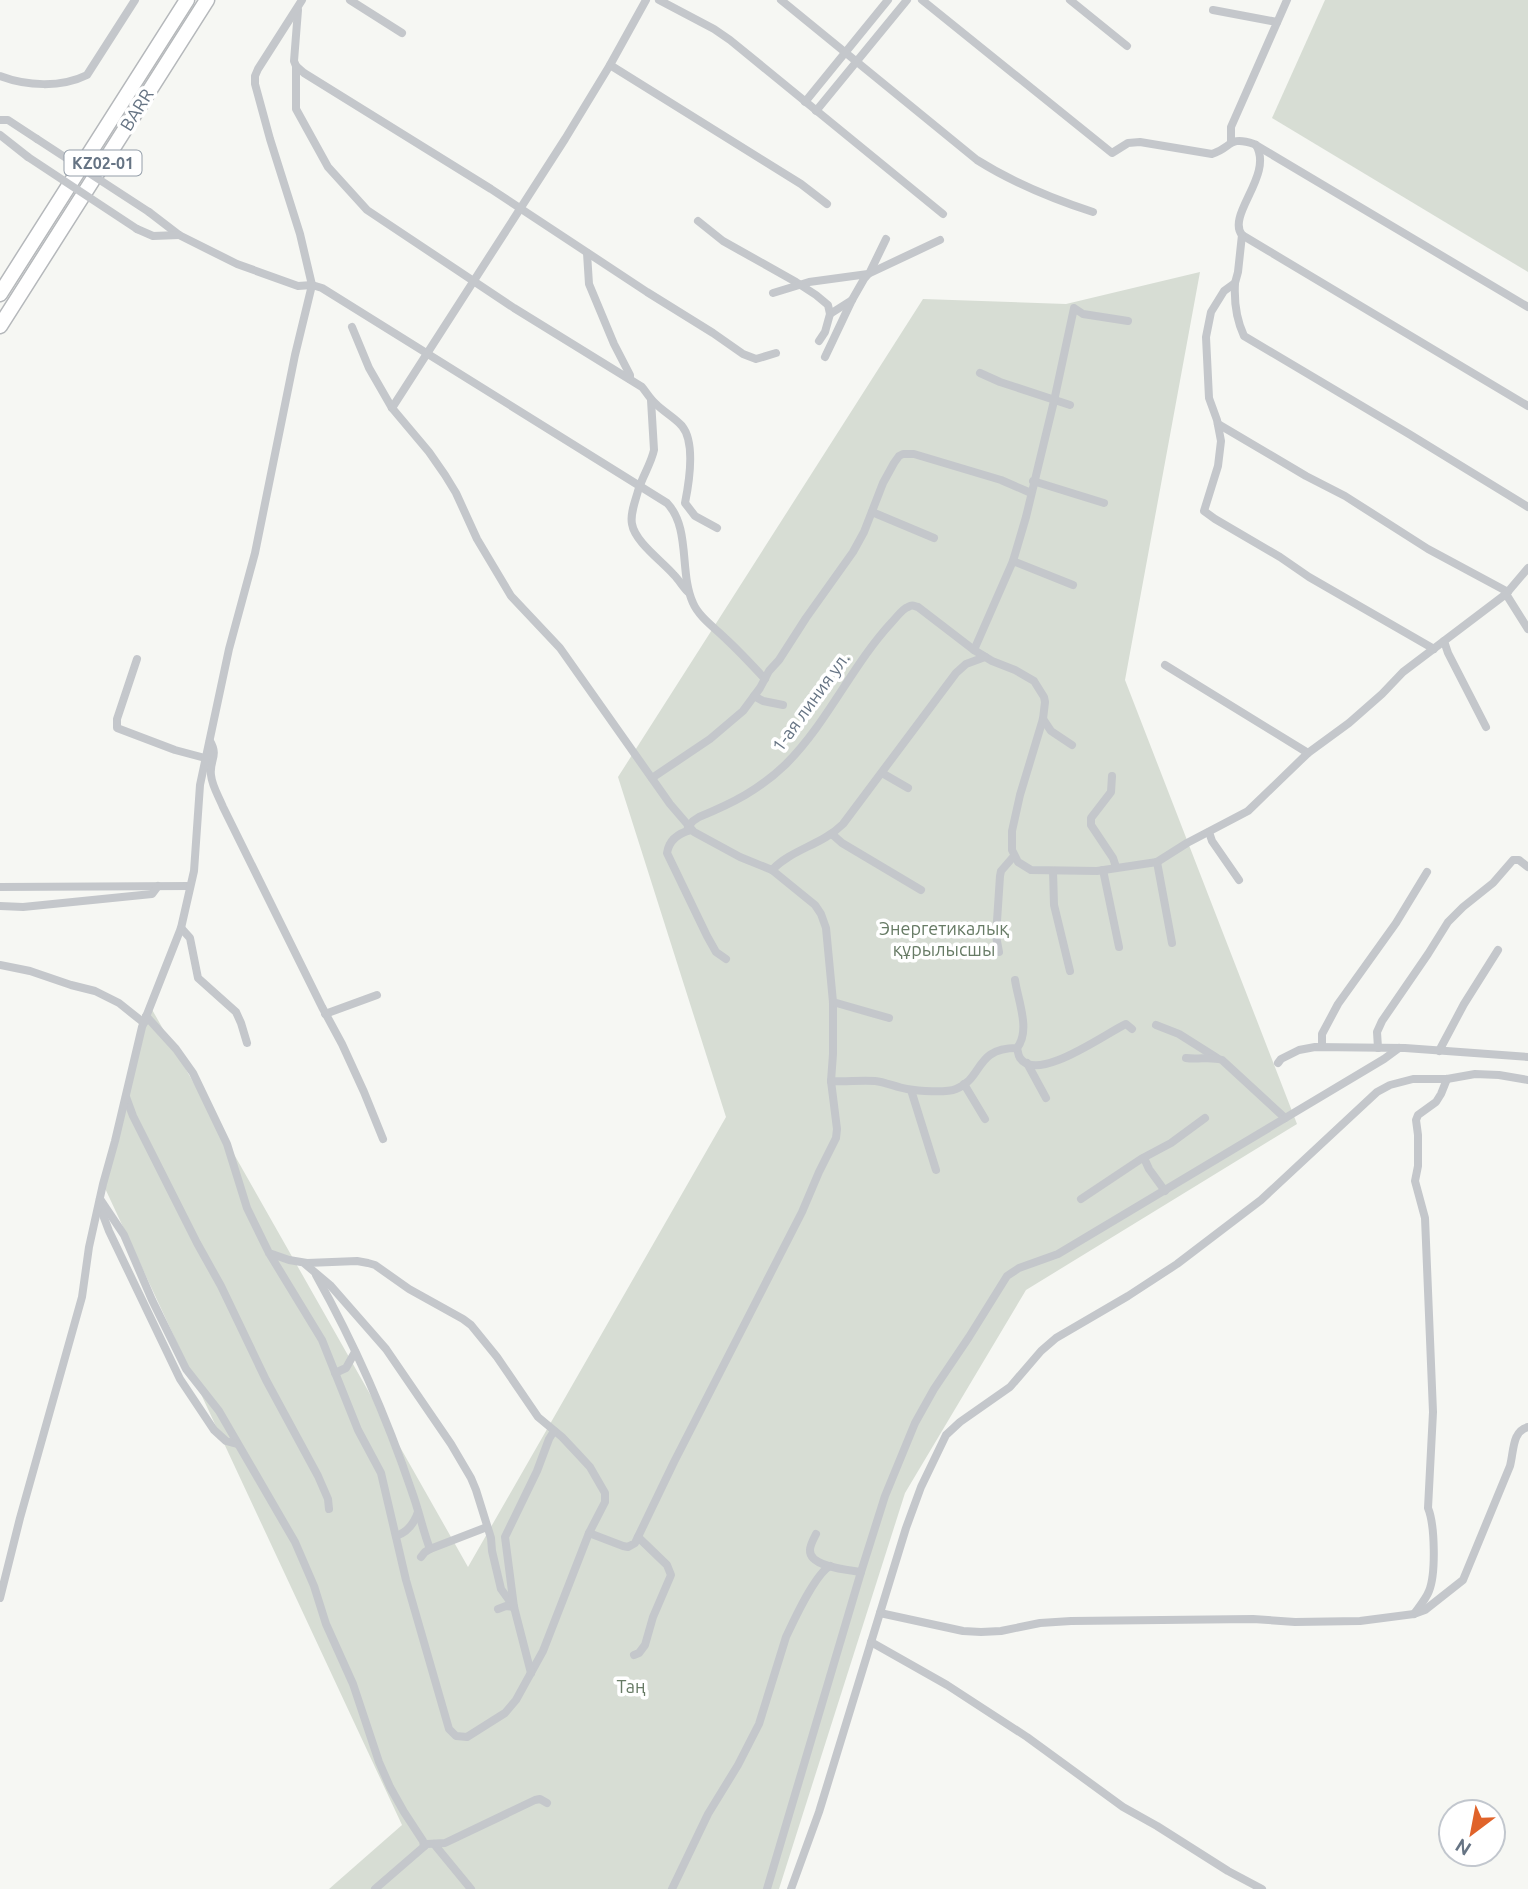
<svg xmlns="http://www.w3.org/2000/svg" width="1528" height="1889" viewBox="0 0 1528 1889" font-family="Ubuntu,sans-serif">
<rect width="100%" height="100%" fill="#f6f7f3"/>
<g fill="#d7ddd4">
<path d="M1325,0H1528V272L1272,118Z"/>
<path d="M1200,272L1125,680L1297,1124L1026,1290L905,1493L779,1889H329L402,1825L103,1184L150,1006L468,1567L726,1117L618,777L923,299L1066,304Z"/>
</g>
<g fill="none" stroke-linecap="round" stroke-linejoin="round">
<g stroke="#b5b8bb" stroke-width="17">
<g id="motorway">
<path d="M0,294L187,0"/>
<path d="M0,326L207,0"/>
</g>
</g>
<g stroke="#c4c7cb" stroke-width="8">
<path d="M350,0L402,33"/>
<path d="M659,0L714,29L730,40L943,214"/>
<path d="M781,0L977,160C1012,182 1053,199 1093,212"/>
<path d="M922,0L1112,153L1128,143L1140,142L1212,154C1232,148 1228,135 1254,144L1528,307"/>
<path d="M1070,0L1127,46"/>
<path d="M298,10L294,61L296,66L304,73L491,189L647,292L713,333L743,354L756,359L776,353"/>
<path d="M1213,10L1277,22"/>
<path d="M610,65L801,184L827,204"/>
<path d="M296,66V109L328,167L367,210L514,308L642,387C647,393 650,399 656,404C664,412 675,418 682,426C696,443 689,483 685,503L695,516L717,528"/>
<path d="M0,76C26,86 61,88 87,75L135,0"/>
<path d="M805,102L888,0"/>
<path d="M816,111L907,0"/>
<path d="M0,120H8L37,139"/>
<path d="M0,135L28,157"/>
<path d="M1231,142V127L1287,0"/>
<path d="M1256,145C1274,175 1226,215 1242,235L1528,406"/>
<path d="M149,212L179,235L237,264L298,286L312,285L322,288L667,503C691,528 679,573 693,603C699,617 715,628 726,639C740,652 752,665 765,679"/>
<path d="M698,221L723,241L796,282L816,295L828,305L830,314L852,300"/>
<path d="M137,229L153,236L179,235"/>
<path d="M1242,235L1238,272L1235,283L1224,291L1211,312L1206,337L1209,398L1217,420L1221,441L1218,466L1204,511L1215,519L1280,557L1309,577L1434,649"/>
<path d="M587,253L589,284L614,344L630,375V379"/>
<path d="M1235,283C1234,301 1236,319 1244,336L1409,434L1528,507"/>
<path d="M773,293L809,282L868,274L940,240"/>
<path d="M352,327L369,368L392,408L429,452L445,475L456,493L477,539L511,596L560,648L670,804L694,832L740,857L772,870L815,905L821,914L826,928L833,1002V1054L831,1081L837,1129L836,1138L819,1172L802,1212L674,1462L635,1543L628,1547L623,1546L589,1533"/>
<path d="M819,341L825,332L830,314"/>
<path d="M825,357L852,300L864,279L870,272L886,239"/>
<path d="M980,373L1000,382L1070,405"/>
<path d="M651,400L654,450C651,464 642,477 638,491C635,502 630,514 632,524C635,542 662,561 674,575C679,580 683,587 688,592"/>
<path d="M392,408L565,139L610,65L646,0"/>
<path d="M1218,424L1306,476L1345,496L1428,549L1508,592"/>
<path d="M1033,481L1104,503"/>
<path d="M872,512L934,538"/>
<path d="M1013,561L1073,585"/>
<path d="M1506,594L1528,629"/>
<path d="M1444,641L1448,653L1486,727"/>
<path d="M974,650L1013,561L1026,517L1054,401L1074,308L1083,314L1128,321"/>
<path d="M137,659L117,719V728L175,750L205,758"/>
<path d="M1165,665L1308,753"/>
<path d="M754,696L763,701L783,705"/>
<path d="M1043,719L1051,731L1072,745"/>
<path d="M210,741C219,756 209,761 211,775C212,786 219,797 223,807L322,1007L342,1044L364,1092L383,1139"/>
<path d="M882,773L908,788"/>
<path d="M1112,776L1111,792L1091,818V825L1113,858L1116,867"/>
<path d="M652,778L710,739L743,711L760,688L769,671L779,660L806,618L853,552L864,532L883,483L894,463L899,456L903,454H914L1001,480L1031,493"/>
<path d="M688,827L693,821L699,817C733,803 759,790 786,764C828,722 852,665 892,622C897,617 902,609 908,607C913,604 913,606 918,607L974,650L992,661L1015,670L1034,681L1044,697L1045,702L1043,719L1020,795L1012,831V850L1018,862L1031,870L1097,871L1157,862L1187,843L1248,811L1308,753L1349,723L1382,694L1403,672L1506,594L1528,568"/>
<path d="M691,830C679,833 669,840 667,853L707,936L716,952L726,959"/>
<path d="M1209,832L1212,841L1239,880"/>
<path d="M833,835L842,843L921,890"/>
<path d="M1157,862L1172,943"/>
<path d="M772,870C792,849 822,845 843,824L956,673L966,664L985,657"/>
<path d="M1103,870L1119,947"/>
<path d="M1053,871L1054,905L1070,971"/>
<path d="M0,887L190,886"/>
<path d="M0,906L23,907L152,894L158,886"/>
<path d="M181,928L190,938L198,978L236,1012L241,1023L247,1043"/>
<path d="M999,952L996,936L1000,876L1001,871L1014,856"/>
<path d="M0,965L30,971L71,985L95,991L119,1003L144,1023"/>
<path d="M833,1002L889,1018"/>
<path d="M325,1014L377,995"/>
<path d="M146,1016L176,1049L193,1073L227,1144L247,1208L269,1253L322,1340L358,1430L381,1473L406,1580L449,1729L456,1736L467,1737L505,1713L516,1700L543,1651L589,1533L605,1502V1493L590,1467L578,1454L562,1437L538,1417L497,1357L471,1325L463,1319L409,1289L375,1265L368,1263L357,1261L307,1263L289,1260L269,1253"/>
<path d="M1156,1025L1179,1034L1217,1058"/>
<path d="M1322,1047V1034L1338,1004L1396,923L1427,872"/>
<path d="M1017,1048C1018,1051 1018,1055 1020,1058C1037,1084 1106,1033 1126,1024L1132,1029"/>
<path d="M1378,1048L1377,1032L1382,1021L1428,954L1448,922L1463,907L1493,883L1513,860H1519L1528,867"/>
<path d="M1439,1051L1464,1004L1498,950"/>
<path d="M1186,1058C1198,1060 1211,1056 1222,1060L1285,1118"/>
<path d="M1027,1063L1046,1098"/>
<path d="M1278,1063L1281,1059L1299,1050L1315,1047L1405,1048L1528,1057"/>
<path d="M831,1081C845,1082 860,1080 875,1081C885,1082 896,1087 907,1089C918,1091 946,1093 956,1089C984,1078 974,1048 1017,1048C1031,1030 1018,1001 1015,980"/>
<path d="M964,1084L985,1119"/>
<path d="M911,1090L936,1170"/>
<path d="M126,1097L133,1116L197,1243L221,1286L266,1380L318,1476L328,1499L329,1509"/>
<path d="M1144,1158L1149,1169L1165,1191"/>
<path d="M100,1199L124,1235L152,1300L186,1369L219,1411L295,1542L314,1586L326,1624L353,1684L379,1762L390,1787L404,1812L423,1841L424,1846"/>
<path d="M1081,1199L1141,1159L1171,1143L1205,1118"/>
<path d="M100,1207L109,1231L180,1379L214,1430L226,1441L237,1444"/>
<path d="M305,1264L330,1285L386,1349L451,1444L471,1478L476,1490L491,1538L492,1551L501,1589L514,1607"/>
<path d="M316,1275C354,1343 387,1418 412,1492C419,1511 423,1531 430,1549"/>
<path d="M335,1373L346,1368L355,1352"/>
<path d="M816,1534C814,1538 810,1545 810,1550C809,1567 848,1570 861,1572"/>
<path d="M396,1536C408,1532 414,1524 418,1512"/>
<path d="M421,1557L425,1552L430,1549L487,1527"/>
<path d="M0,1598L20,1518L82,1297L89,1247L103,1184L115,1141L142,1027L181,928L194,871L200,785L229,649L255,553L295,355L312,285L300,234L270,139L255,84V76L258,69L302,0"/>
<path d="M498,1609L506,1606L514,1607"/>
<path d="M880,1613L963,1631L981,1632L1001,1631L1040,1623L1071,1621L1253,1619L1295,1622L1360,1621L1414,1614L1425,1610L1463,1580L1510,1466C1514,1451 1512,1431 1528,1427"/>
<path d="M1414,1614C1419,1607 1426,1599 1429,1591C1436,1574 1435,1525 1428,1508L1433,1412L1425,1218L1415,1181L1418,1166V1135L1416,1120L1418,1115L1436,1102L1441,1094L1447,1079"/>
<path d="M871,1642L947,1685L1027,1737L1123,1807L1157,1826L1228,1871L1262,1889"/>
<path d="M634,1655L639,1653L645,1645L653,1617L671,1575L667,1565L638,1537"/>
<path d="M531,1673L514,1607L505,1537L537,1471L549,1439L554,1431"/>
<path d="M434,1844L471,1889"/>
<path d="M375,1889L427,1844L445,1843L535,1800L540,1799L547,1803"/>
<path d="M672,1889L708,1814L738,1765L759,1724L786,1637C794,1620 815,1574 830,1566"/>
<path d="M767,1889L861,1572L885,1496L915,1423L934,1389L969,1337L1007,1276L1019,1268L1058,1254L1384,1059L1399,1048"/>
<path d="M791,1889L819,1812L906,1528L921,1487L946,1435L960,1422L1010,1387L1041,1351L1056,1338L1128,1296L1177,1264L1261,1200L1377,1092L1390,1085L1413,1079H1447L1475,1074L1499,1075L1528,1080"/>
</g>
<use href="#motorway" stroke="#fff" stroke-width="14"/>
<g stroke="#c4c7cb" stroke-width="8">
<path d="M37,139L149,212"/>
<path d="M28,157L137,229"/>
</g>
</g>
<g text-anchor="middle" stroke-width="7" stroke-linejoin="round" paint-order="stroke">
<rect fill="#fff" stroke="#949ea9" stroke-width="2" x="64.5" y="150.5" width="77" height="25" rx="5"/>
<g font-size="16" font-weight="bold" fill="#667484">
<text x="103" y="169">KZ02-01</text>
</g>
<g font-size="18" fill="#667484" stroke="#fff">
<text transform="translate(137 110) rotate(-58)" y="6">BARR</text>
<text transform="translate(811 702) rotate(-54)" y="6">1-ая линия ул.</text>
</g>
<g font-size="18" fill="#677b65" stroke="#fff">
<text x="944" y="935">Энергетикалық<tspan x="944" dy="21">құрылысшы</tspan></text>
<text x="631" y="1693">Таң</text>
</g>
</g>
<g transform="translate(1472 1833) rotate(212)"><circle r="33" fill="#ffffff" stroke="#c2c7ce" stroke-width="2"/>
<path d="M0-5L12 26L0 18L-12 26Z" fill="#e0632a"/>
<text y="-10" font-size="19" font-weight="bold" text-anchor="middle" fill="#667484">N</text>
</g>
</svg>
